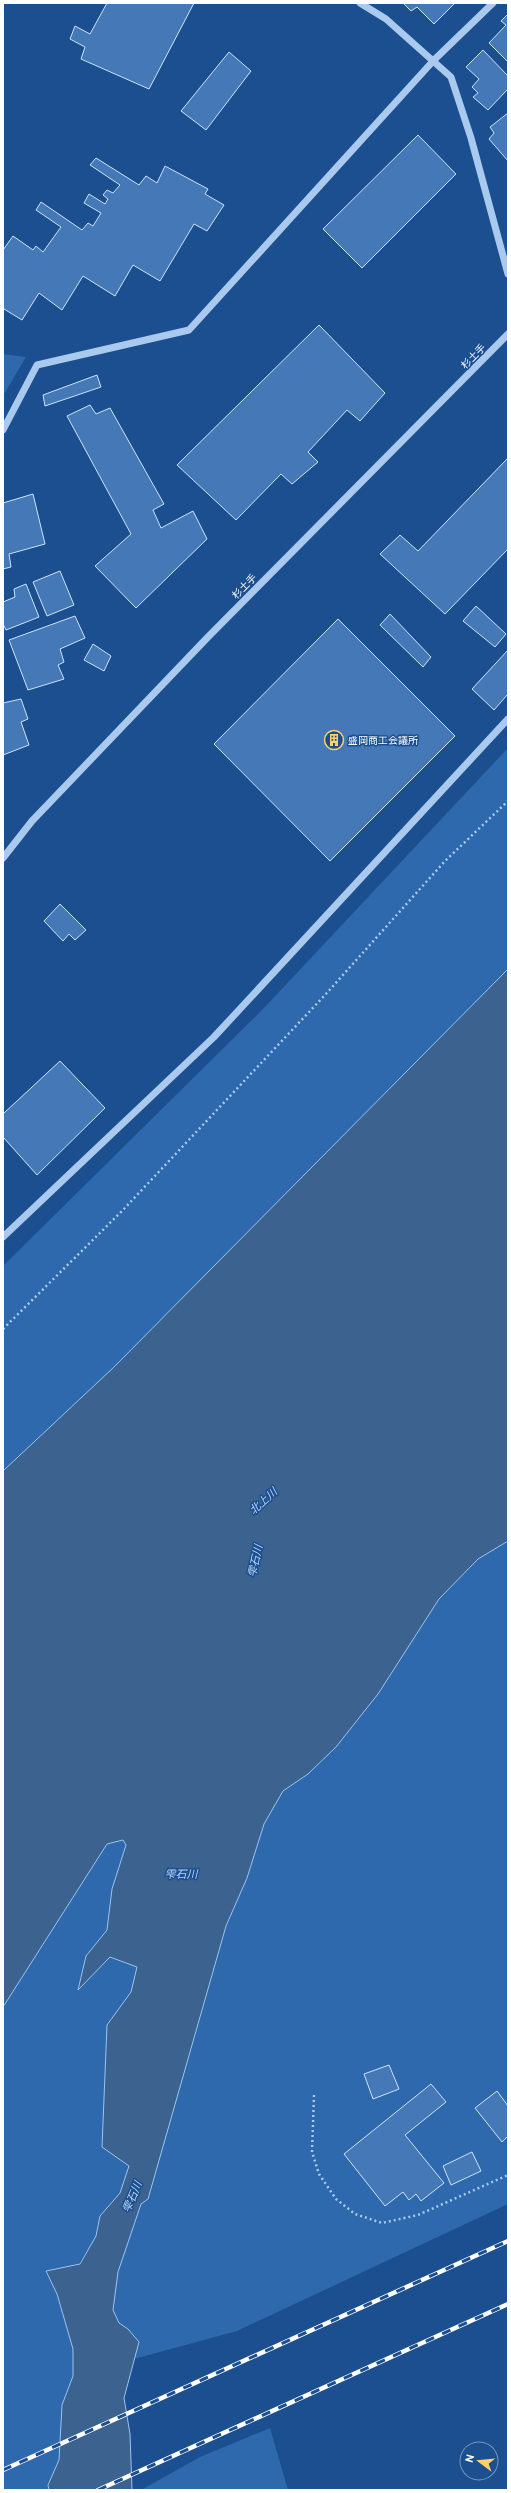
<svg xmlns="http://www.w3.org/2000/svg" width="511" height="2493" viewBox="0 0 511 2493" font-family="Overpass,'Noto Sans JP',sans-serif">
<rect width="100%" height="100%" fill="#1b4f8f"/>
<g fill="#2e69ad">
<path d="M3,354L26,357L3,396Z"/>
<path d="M508,748V969L114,1367L3,1471V1266L263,1009Z"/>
<path d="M508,1541V2204L237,2331L134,2359L139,2342L128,2329L119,2323L113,2310L118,2272L189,2057L226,1926L247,1878L264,1824L283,1791L308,1774L336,1747L378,1694L439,1599L478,1559Z"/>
<path d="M123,1840L126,1845L112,1889L107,1930L86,1956L78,1989L110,1957L137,1967L131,1992L107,2025L102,2147L129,2166L120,2193L100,2216L96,2236L79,2264L46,2272L57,2294L73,2349V2376L62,2405L59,2460L48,2485L49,2490H3V2007L107,1844Z"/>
<path d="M270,2428L288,2490H141L200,2457Z"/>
</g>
<path fill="#3c6290" stroke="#9cc4f0" d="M508,969V1541L478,1559L439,1599L378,1694L336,1747L308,1774L283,1791L264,1824L247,1878L226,1926L148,2199L141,2204L118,2272L113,2310L119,2323L128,2329L139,2342L124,2398L130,2434L132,2490H49L48,2485L59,2460L62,2405L73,2376V2349L57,2294L46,2271L80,2264L96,2236L100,2216L120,2193L129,2166L102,2147L107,2025L131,1992L137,1967L110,1957L78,1990L86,1956L107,1930L112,1889L126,1845L123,1840L107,1844L3,2007V1471L114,1367Z"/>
<g fill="#4478b7" stroke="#cfe3fa">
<path d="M107,3H194L149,89L81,59L85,47L70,39L75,26L90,34Z"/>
<path d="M403,3H455L434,24L417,7L411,11Z"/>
<path d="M508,14V62L489,43L506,25L501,21Z"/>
<path d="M483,50L508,76V89L488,110L473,97L478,93L472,87L479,79L466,67Z"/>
<path d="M229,52L251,71L206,130L181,111Z"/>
<path d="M508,113V161L489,139L494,133L490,127Z"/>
<path d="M418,135L456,174L362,268L323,229Z"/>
<path d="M96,158L139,185L146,176L157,183L165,166L208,189L205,194L224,205L207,231L194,224L160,281L133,265L115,296L83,276L62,310L39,293L22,320L4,309L3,311V250L13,236L33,250L36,246L43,252L61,227L36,210L41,202L82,230L88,223L93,226L101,213L84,203L89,194L105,204L108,199L103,195L107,190L113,193L120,185L90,165Z"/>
<path d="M319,325L385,393L360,421L347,410L308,452L318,462L292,484L281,474L236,520L177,465Z"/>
<path d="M97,375L101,387L45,406L43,395Z"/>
<path d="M90,405L96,414L110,408L164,504L153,510L161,528L193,511L207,539L136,608L95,566L131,534L67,416Z"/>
<path d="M508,458V549L445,614L380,554L400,535L418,551Z"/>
<path d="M33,494L45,544L9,554L11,567L3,569V503Z"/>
<path d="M60,571L74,605L47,616L33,582Z"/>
<path d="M26,584L39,617L6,630L3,624V602L15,597L14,589Z"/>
<path d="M476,606L506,634L495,647L463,621Z"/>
<path d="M390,614L431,657L423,667L380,625Z"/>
<path d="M75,616L85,638L60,649L64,662L58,665L64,679L28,690L9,640Z"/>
<path d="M338,619L455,736L330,861L214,744Z"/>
<path d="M93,644L111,656L104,671L84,660Z"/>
<path d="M508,650V694L494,710L472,689Z"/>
<path d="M21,699L28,719L21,722L29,745L3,755V703Z"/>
<path d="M60,904L86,930L75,940L69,934L63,941L44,921Z"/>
<path d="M60,1061L105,1108L37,1175L3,1137V1114Z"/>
<path d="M389,2065L399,2089L373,2099L364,2074Z"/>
<path d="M431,2084L446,2102L405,2135L444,2183L421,2201L416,2194L409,2200L403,2192L385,2206L344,2154Z"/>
<path d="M497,2091L508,2106V2136L502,2142L475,2108Z"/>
<path d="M472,2152L481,2171L451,2185L443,2166Z"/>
</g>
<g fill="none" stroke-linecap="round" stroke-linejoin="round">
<g stroke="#a9c9ee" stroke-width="2.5" stroke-dasharray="2 3" stroke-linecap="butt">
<path d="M3,1329L122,1211L325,995L445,861L508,801"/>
<path d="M314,2095L312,2152L319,2174L336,2199L355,2214L382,2223L418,2215L508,2175"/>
</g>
<g stroke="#a9c9ee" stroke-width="7">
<path d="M360,3L386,19L451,77L471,138L508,274"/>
<path d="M3,430L37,365L189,330L434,60L493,3"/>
<path d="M3,858L32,821L207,638L508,334"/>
<path d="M3,1237L214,1037L508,719"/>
</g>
<g stroke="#fff" stroke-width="4.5">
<g id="rail">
<path d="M3,2470L508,2241"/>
<path d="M98,2490L508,2304"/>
</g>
</g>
<use href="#rail" stroke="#1b4f8f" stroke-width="3" stroke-dasharray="9" stroke-linecap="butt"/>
</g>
<defs>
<g id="building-ring" transform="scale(1)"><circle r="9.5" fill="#1b4f8f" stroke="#ffd166" stroke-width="1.5"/><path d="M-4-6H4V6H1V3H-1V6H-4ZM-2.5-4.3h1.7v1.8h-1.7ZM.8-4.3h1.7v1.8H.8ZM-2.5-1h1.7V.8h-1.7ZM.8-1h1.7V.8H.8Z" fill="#ffd166"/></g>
</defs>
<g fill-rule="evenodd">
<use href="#building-ring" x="334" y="740"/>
</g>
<g text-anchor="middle" stroke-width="3" stroke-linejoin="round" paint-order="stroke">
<g font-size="10" fill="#fff" stroke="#1b4f8f">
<text transform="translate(473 356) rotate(-45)" y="4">杉土手</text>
<text transform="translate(244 586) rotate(-45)" y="4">杉土手</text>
</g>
<g font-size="10" fill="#fff" stroke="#1b4f8f" text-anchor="start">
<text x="348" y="744">盛岡商工会議所</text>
</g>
<g font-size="11" font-style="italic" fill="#b5d3f5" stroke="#1b4f8f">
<text transform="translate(263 1501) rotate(-42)" y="4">北上川</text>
<text transform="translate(255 1561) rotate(-78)" y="4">雫石川</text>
<text x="181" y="1878">雫石川</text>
<text transform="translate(132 2197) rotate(-68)" y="4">雫石川</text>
</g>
</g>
<rect width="511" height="2493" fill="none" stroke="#ffffff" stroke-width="8"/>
<g transform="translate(479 2461) rotate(286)"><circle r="19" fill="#1b4f8f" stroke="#7695bc"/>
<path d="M0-3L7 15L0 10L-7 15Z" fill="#ffd166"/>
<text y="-6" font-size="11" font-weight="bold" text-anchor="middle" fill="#ffffff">N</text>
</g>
</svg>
